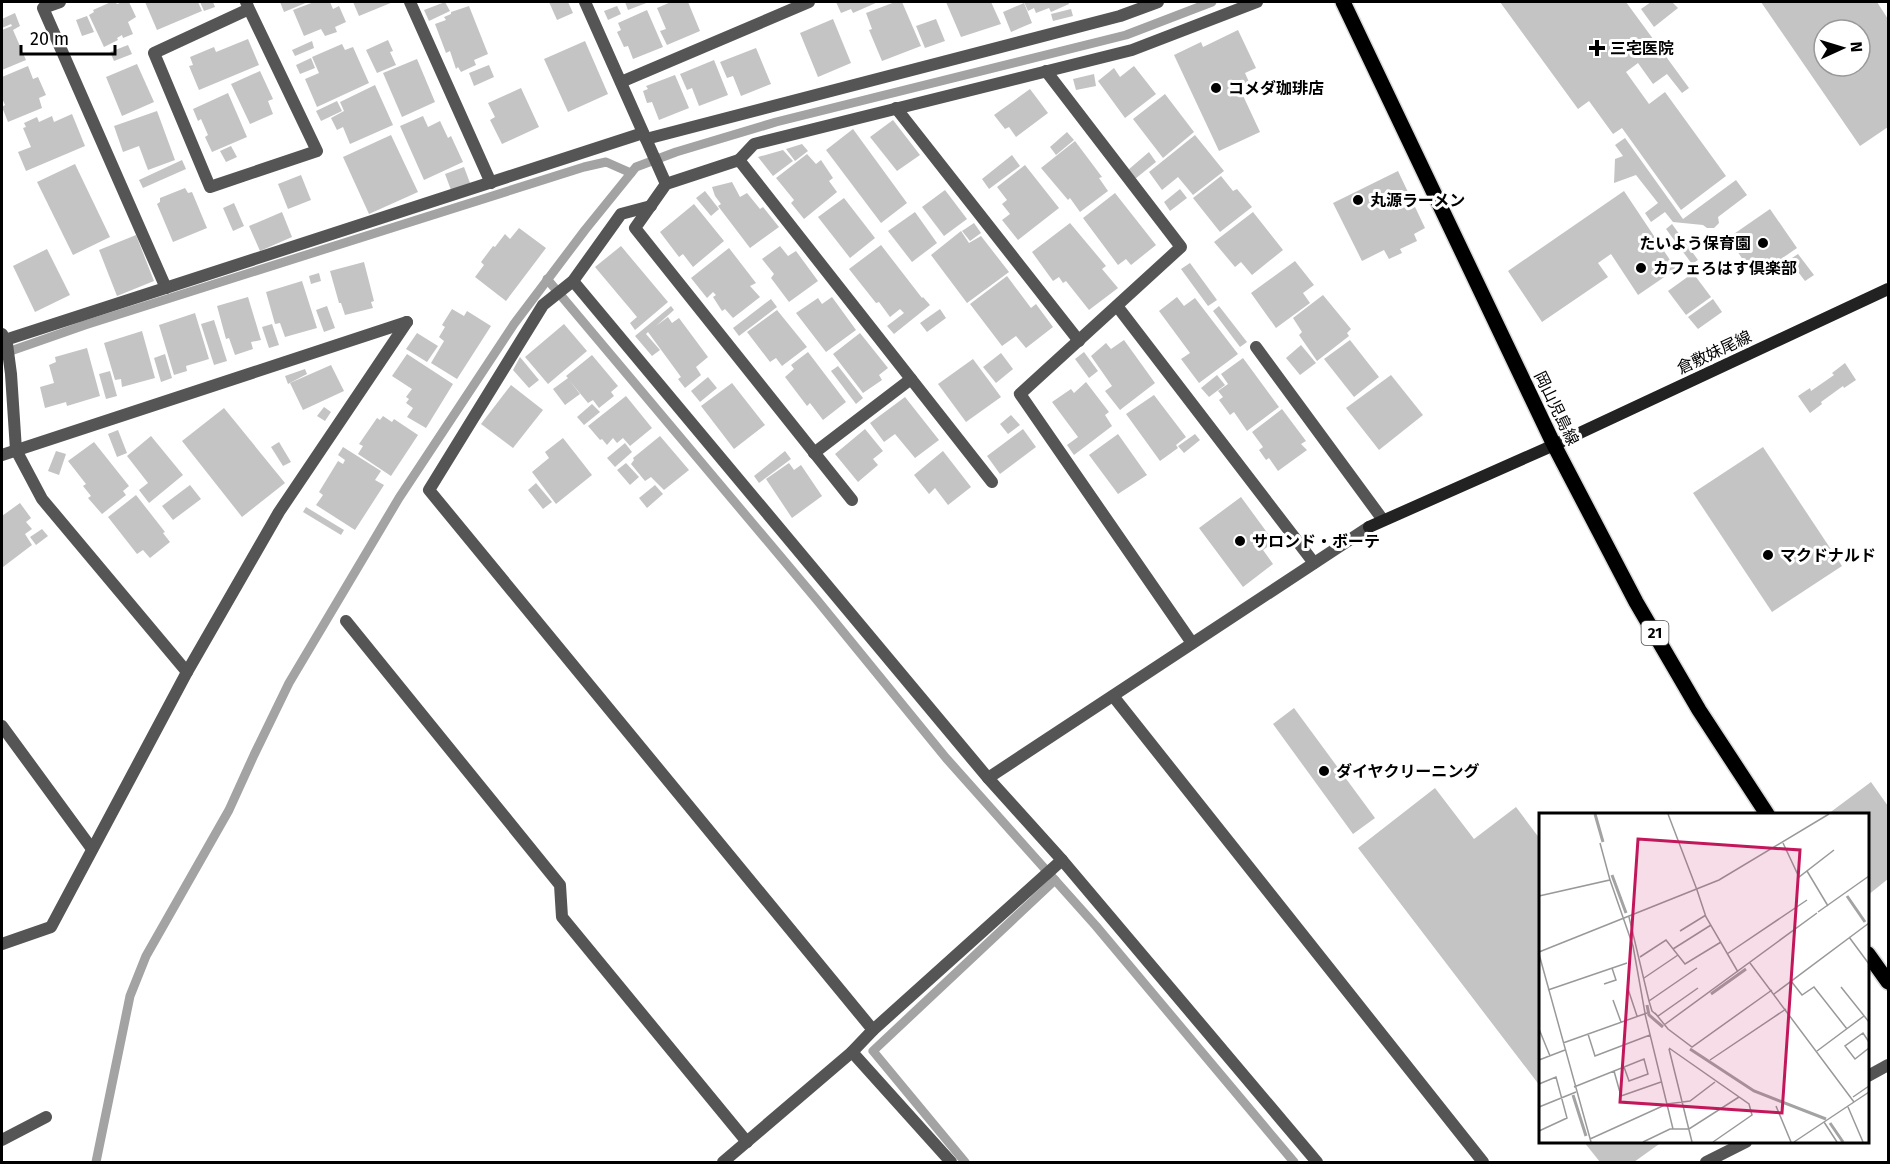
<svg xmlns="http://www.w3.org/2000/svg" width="1890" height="1164" viewBox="0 0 1890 1164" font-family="'Fira Sans','Noto Sans JP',sans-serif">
<rect width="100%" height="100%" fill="#fff"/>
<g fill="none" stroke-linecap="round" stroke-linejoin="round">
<g stroke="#a3a3a3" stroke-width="9">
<path d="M547,279L817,600L946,758L1096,926L1294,1162"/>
<path d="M2,354L85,325L584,167L606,162L631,173"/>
<path d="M96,1162L130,996L146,956L229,810L254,755L289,683L399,498L514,324L585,230L636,167L676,152L776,122L1126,35L1212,2"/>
<path d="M965,1162L873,1051L1055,880"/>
</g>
</g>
<g fill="#c4c4c4" fill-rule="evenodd">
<path d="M111,2H115L117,4L123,2H129L136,17L128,22L133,34L123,38L122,35L117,38L118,40L104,47L89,15L94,12L93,10Z"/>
<path d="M145,2H198L202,11L157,30Z"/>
<path d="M200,2H213L215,7L204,11Z"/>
<path d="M280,2H308L284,12Z"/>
<path d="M314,2H330L333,9L339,6L346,22L335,27L337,32L325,36L321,29L304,36L293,10Z"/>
<path d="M353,2H393L359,16Z"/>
<path d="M445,2L450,11L429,21L424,10Z"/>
<path d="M549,2H568L573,13L557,20Z"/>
<path d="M625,2H649L628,10Z"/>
<path d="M671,2H688L700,31L667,45L660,31L666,29L657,8Z"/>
<path d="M836,2H878L853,13L851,9L841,13Z"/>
<path d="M895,2H902L921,46L882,61L869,30L872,29L866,13Z"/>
<path d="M946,2H991L1001,24L961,37Z"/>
<path d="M1024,2H1068L1069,4L1051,12L1049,8L1036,13L1034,8L1028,11Z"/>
<path d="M1500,2H1626L1689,88L1682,93L1667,74L1653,84L1638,63L1626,72L1649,104L1665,92L1726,176L1681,210L1622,128L1613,134L1589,101L1578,109Z"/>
<path d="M1651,2H1672L1678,8L1654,27L1641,9Z"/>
<path d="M1761,2H1877L1888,19V127L1860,146ZM1824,30H1860V66H1824Z"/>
<path d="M1024,3L1032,23L1011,32L1003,12Z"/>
<path d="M469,6L488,54L474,60L476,65L461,72L458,67L456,69L450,51L446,53L435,24L446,20L444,17L451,14V12Z"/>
<path d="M617,6L621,14L608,20L604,11Z"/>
<path d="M1071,9L1073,16L1053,21L1051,14Z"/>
<path d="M647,10L663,47L633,59L628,46L624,47L617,32L621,30L618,23Z"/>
<path d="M15,13L20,26L13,30L26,60L2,70V30L12,26L11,24L2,28V19Z"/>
<path d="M87,16L94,32L82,36L76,20Z"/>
<path d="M833,19L851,63L818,77L800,33Z"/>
<path d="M936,19L945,41L925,48L916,26Z"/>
<path d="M1238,30L1256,68L1245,73L1249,82L1239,87L1260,132L1219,151L1174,55L1201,42L1203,47Z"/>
<path d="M248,39L259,65L199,90L189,66L193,65L190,57L214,47L216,52Z"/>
<path d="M388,40L393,51L390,52L396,65L377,73L366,50Z"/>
<path d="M312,41L314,48L295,56L292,50Z"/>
<path d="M585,41L608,94L568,112L544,59Z"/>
<path d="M342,44L345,50L353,47L369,83L317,107L305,79L319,73L312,57Z"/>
<path d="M128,45L132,54L114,61L110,52Z"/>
<path d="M756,48L771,84L741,96L733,76L727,78L720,62Z"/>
<path d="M311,58L315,68L300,74L296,65Z"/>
<path d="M417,59L435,102L402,117L383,73Z"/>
<path d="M714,60L728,95L699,106L692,88L687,90L680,74Z"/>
<path d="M137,64L154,102L122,116L106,77Z"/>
<path d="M489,65L494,77L474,86L469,73Z"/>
<path d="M28,66L33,79L38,77L46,95L39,98L42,108L8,122L2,107L5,105L2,98V77Z"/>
<path d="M1134,66L1156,94L1125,118L1098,81L1114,68L1120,77Z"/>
<path d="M260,71L273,99L268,101L273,114L250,124L231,84Z"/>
<path d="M1094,74L1096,86L1076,90L1073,79Z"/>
<path d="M675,75L689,108L659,120L652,102L647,103L643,91L648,89L646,86Z"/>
<path d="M375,85L393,125L350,144L343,127L337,130L331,118L344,111L340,102Z"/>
<path d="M521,88L539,127L502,144L490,120L495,117L488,103Z"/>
<path d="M1030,89L1048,113L1016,137L1009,127L1005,129L994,115Z"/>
<path d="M228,93L247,137L212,152L205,137L208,135L201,119L198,121L193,109Z"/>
<path d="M1165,94L1194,132L1163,158L1133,119Z"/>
<path d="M337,101L342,111L321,121L316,111Z"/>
<path d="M157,111L175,160L148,170L139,146L123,152L114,126Z"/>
<path d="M72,114L85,146L26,171L18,152L31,147L23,128L26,127L24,123L37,117L39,122L52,116L54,122Z"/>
<path d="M423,116L428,127L440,121L448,138L451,136L463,162L424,180L400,126Z"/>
<path d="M893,120L920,155L897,171L870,137Z"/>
<path d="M853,129L907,203L881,223L826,150Z"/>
<path d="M1067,132L1074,140L1056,155L1050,147Z"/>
<path d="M391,135L418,192L369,214L343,157Z"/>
<path d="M1195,135L1224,171L1193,195L1178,177L1162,190L1149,172Z"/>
<path d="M1625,138L1683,219L1736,180L1747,195L1718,217L1719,223L1714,228H1707L1703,225L1673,222L1665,212L1651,222L1645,213L1658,203L1636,175L1614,183L1615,159L1623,156L1615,145Z"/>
<path d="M1075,141L1102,177L1099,178L1108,191L1080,212L1070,198L1068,200L1041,168Z"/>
<path d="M802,144L808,151L795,161L786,149Z"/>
<path d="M231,146L237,157L226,162L220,151Z"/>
<path d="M783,150L793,161L773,176L758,157Z"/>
<path d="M1149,152L1156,162L1135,179L1128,170Z"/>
<path d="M807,154L816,164L821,160L833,178L829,181L837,192L804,219L791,203L794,200L776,178Z"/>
<path d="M1012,155L1020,166L989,189L982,179Z"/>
<path d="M182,160L186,169L143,188L139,180Z"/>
<path d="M75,164L110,237L73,255L37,182Z"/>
<path d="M1025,165L1059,208L1018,240L1002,220L1010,214L1002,204L1007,200L997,187Z"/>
<path d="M464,167L470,183L451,190L445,174Z"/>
<path d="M1398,171L1425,228L1414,234L1417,241L1400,249L1402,253L1389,259L1384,250L1362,261L1333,203Z"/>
<path d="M301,175L311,200L288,209L278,184Z"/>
<path d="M1221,176L1233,191L1237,189L1252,207L1220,232L1193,198Z"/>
<path d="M732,182L740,197L747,193L760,209L763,207L779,227L750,248L718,206L721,204L715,196L712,187Z"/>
<path d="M185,188L188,193L192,192L207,228L173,242L157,204L160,202V198Z"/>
<path d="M1180,189L1187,198L1170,211L1164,202Z"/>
<path d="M945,190L967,219L944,236L922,207Z"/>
<path d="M705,191L719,209L711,216L696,198Z"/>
<path d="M1624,191L1676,269L1638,295L1611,254L1598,263L1608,277L1542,322L1508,271Z"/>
<path d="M1115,193L1156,245L1131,265L1126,259L1118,265L1083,218Z"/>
<path d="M844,198L875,238L850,258L818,217Z"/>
<path d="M234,203L244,226L233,231L223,208Z"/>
<path d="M694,204L724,241L693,267L683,254L679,257L660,232Z"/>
<path d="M1770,209L1797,248L1755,277L1728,238Z"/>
<path d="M282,212L292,237L260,251L249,226Z"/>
<path d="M915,212L937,243L912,262L888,231Z"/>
<path d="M1253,212L1283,250L1252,275L1241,262L1235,267L1214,242Z"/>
<path d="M974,223L981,233L970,241L962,231Z"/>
<path d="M1070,223L1106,266L1102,269L1118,288L1089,310L1066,281L1063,283L1059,277L1053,281L1032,252Z"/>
<path d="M1672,224L1698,260L1692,264L1666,229Z"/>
<path d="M519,228L546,248L506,301L475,277L484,265L481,262L493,246L495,247L505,234L510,239Z"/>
<path d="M961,231L969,243L981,236L1009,272L967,303L931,255Z"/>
<path d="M136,235L154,281L117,296L99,250Z"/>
<path d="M881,245L922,298L923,297L930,305L894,334L887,326L904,313L900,309L890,317L879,302L876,303L849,269Z"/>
<path d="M621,246L668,302L635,330L630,323L637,317L595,267Z"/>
<path d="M780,246L788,256L796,251L818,281L789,302L771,278L774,274L762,259Z"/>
<path d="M729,248L756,283L750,286L760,297L733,318L725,309L722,311L713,297L716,295L713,292L707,298L691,278Z"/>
<path d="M47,249L70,295L35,312L13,266Z"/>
<path d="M1798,254L1814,275L1805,281L1789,260Z"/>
<path d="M1295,261L1314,285L1303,293L1310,303L1276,328L1251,293Z"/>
<path d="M364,262L374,301L371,302L373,308L345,315L341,303H339L330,271Z"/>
<path d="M1190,263L1217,300L1208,306L1181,269Z"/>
<path d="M319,273L321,281L311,284L309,276Z"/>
<path d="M1693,273L1711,297L1686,315L1668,291Z"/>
<path d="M1007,276L1031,308L1036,304L1053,327L1026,348L1016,336L1002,346L970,304Z"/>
<path d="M302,281L317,328L285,337L280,323L275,324L266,292Z"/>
<path d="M1323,295L1351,329L1347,333L1349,336L1317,361L1299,335L1302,332L1293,318Z"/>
<path d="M248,297L261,340L251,342L253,349L235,355L229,338L226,339L217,306Z"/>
<path d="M832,297L856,330L826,352L796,313L818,298L822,304Z"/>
<path d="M1177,297L1184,306L1195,298L1238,354L1199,383L1181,359L1190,353L1159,311Z"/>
<path d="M771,299L777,307L739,336L733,328Z"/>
<path d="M1713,299L1722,312L1698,329L1688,317Z"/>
<path d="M327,306L335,328L324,332L316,310Z"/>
<path d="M671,306L674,310L656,326L668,317L672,323L679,318L708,357L696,367L701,375L685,388L678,379L681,377L648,332L646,334L660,350L652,356L635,336Z"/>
<path d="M1219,306L1247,342L1240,347L1213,311Z"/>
<path d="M452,309L464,316L467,311L491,326L457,379L431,363L444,341L439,337L445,327L442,325Z"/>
<path d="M940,309L946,318L927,332L920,323Z"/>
<path d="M777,310L807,347L782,366L776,358L770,362L747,332Z"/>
<path d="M195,313L209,359L186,366L187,371L174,375L159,325Z"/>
<path d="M214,320L227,361L214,365L201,324Z"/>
<path d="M272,324L279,345L269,348L262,327Z"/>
<path d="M564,324L587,351L548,384L525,357Z"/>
<path d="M142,331L155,378L122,387L121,379L115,380L104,343Z"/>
<path d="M417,333L438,346L427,362L406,349Z"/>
<path d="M860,333L888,368L879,375L882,380L863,393L833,354Z"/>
<path d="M1124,340L1155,383L1120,410L1105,391L1112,386L1091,356L1106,343L1111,349Z"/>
<path d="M1350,340L1379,377L1354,397L1324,359Z"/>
<path d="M1301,345L1316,363L1300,375L1286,358Z"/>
<path d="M87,348L100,396L67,406L66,402L45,408L40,387L54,383L49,365L56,362L55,357Z"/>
<path d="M808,352L846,402L823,420L810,403L807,406L785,377L794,369L791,365Z"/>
<path d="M1084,352L1098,371L1089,378L1075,359Z"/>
<path d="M1001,353L1013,369L996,383L983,367Z"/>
<path d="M165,354L172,378L161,382L154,358Z"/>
<path d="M407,354L453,384L426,428L407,417L413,408L406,403L409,399L406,397L412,389L392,376Z"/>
<path d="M592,355L618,386L611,392L614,396L599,408L593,400L588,403L569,380L580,394L565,405L553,389L568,378L566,376Z"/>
<path d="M520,357L539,380L529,388L513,370Z"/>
<path d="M1243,358L1279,407L1247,431L1234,412L1230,415L1219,400L1223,397L1218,391L1228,384L1221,374Z"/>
<path d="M973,359L1001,397L966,422L938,384Z"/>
<path d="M1845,363L1856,380L1844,388L1843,386L1821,402L1822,404L1810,413L1798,396L1810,388L1811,391L1834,375L1832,373Z"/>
<path d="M331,365L344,391L303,410L290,383Z"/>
<path d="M838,366L863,398L856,404L831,371Z"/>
<path d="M305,369L307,374L288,384L285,376Z"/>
<path d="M110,371L117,396L106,399L99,374Z"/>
<path d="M1217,375L1225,385L1209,397L1201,388Z"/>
<path d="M1391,375L1423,415L1379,450L1346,408Z"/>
<path d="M708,377L717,388L700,402L691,391Z"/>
<path d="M1086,382L1109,412L1105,415L1112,426L1074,455L1067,445L1078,437L1052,402L1071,389L1074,393Z"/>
<path d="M732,383L765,425L734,449L701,406Z"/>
<path d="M511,385L543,410L513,448L481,424Z"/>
<path d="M1154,395L1186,437L1176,445L1178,448L1160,461L1126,414Z"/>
<path d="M626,396L652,428L630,446L623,438L617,443L613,438L607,445L602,439L600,440L588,426Z"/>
<path d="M905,397L939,440L915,458L895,434L884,442L870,423Z"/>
<path d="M592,404L600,412L584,425L577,417Z"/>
<path d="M324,407L331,412L325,421L317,416Z"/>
<path d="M224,408L285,483L242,517L182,441Z"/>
<path d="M1282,409L1306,441L1301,444L1307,450L1278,471L1269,458L1266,460L1259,450L1263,447L1252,432Z"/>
<path d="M1011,415L1020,425L1008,434L1000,424Z"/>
<path d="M383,416L392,422L394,419L418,435L391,476L358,454L363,446L359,444L377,418L380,420Z"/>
<path d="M865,429L883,451L873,459L878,465L858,482L835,454Z"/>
<path d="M1023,429L1036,447L1000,474L987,456Z"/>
<path d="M118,430L127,453L117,457L108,434Z"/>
<path d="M1118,434L1147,475L1118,494L1089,455Z"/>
<path d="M1195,434L1200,440L1184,453L1178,446Z"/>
<path d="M151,436L183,475L149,503L139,490L148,483L127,456Z"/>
<path d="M660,436L689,470L664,490L651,477L645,481L631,464L634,460L633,458Z"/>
<path d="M563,438L592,475L556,504L532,472L549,458L545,452Z"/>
<path d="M94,442L129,486L123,491L126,495L102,514L88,498L91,496L83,486L86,484L68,461Z"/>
<path d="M279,442L291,462L283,466L271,447Z"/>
<path d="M625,443L632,452L615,467L607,458Z"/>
<path d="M343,447L381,471L375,480L384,485L355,530L316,505L323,495L319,492L338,461L343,464L345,460L338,455Z"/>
<path d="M1763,447L1842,566L1772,612L1693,493Z"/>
<path d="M56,451L66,454L59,475L48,471Z"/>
<path d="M785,451L791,459L759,483L754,476Z"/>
<path d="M943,451L971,487L948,505L935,488L929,494L914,475Z"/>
<path d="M626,463L639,477L630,485L617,470Z"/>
<path d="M789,463L794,470L801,465L822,496L792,518L766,479Z"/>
<path d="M536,483L552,502L543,509L528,490Z"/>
<path d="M190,485L201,499L173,520L162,506Z"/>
<path d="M655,485L663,494L647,508L639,498Z"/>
<path d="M136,495L165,532L163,533L170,542L150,558L143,550L137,554L108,517Z"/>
<path d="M1241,497L1274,542L1263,550L1273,564L1243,587L1199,528Z"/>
<path d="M20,503L31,518L26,522L32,529L25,534L32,545L3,567L2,564V516Z"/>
<path d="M306,507L344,530L341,535L303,512Z"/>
<path d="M42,529L48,536L36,545L30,537Z"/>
<path d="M1294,708L1375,818L1353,834L1273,724Z"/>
<path d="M1871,782L1888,806V879L1868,895V814H1828Z"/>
<path d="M1435,788L1474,839L1516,807L1540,839V1086L1358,848Z"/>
<path d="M1584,1142H1662L1634,1162H1600Z"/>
</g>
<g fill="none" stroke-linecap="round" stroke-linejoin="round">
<g stroke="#dbdbdb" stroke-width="18">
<g id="primary">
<path d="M1343,2L1554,445L1636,602L1699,710L1767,814"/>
<path d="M1868,954L1888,982"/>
</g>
</g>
<g stroke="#555" stroke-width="12">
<path d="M60,2L43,8L166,288"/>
<path d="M246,2L249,9L317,151L210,187L154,53L249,9"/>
<path d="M410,2L491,183"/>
<path d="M585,2L666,184"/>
<path d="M1046,71L1181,247L1020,394L1192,643"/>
<path d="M621,82L809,2"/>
<path d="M896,108L1079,341"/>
<path d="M646,139L1120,16L1158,2"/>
<path d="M739,160L754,144L1132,50L1257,2"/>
<path d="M651,206L621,214L573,281L543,305L429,490L873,1030"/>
<path d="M573,281L988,778L1062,860L1317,1162"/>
<path d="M1117,306L1314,563"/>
<path d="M2,334L7,344L11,374L16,450L42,499L187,672"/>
<path d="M2,341L643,133"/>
<path d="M1256,347L1383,520"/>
<path d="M814,453L911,379"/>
<path d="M2,455L407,322"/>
<path d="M852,500L635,228L666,184L739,160L992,482"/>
<path d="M346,621L560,885L562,917L747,1142"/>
<path d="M1113,696L1483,1162"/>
<path d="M2,726L92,849"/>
<path d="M988,778L1369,527"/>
<path d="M2,944L51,927L187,672L279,512L407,322"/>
<path d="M852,1052L951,1162"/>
<path d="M1868,1076L1888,1065"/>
<path d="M2,1140L46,1117"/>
<path d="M723,1162L852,1052L873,1030L1062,860"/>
<path d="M1706,1162L1746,1142"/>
</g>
<path stroke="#222" stroke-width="12" d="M1369,527L1554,445L1888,289"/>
<use href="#primary" stroke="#000" stroke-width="15"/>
</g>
<g fill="#000" stroke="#fff" stroke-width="2">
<path d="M1594 39h6v6h6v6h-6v6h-6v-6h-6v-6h6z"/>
<circle cx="1216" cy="88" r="6"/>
<circle cx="1358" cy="200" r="6"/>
<circle cx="1763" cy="243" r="6"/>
<circle cx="1641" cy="268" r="6"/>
<circle cx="1240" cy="541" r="6"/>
<circle cx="1768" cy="555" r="6"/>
<circle cx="1324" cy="771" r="6"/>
</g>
<g text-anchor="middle" stroke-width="6" stroke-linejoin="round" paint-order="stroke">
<rect fill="#fff" stroke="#4c4c4c" stroke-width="1.5" x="1641.5" y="621" width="27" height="24" rx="4.5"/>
<g font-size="15" font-weight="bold" fill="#000">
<text x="1655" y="638">21</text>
</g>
<g font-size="16" font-weight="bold" fill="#000" stroke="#fff" text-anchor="start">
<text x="1610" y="54">三宅医院</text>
<text x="1228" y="94">コメダ珈琲店</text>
<text x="1370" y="206">丸源ラーメン</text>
<text x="1751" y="249" text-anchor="end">たいよう保育園</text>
<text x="1653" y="274">カフェろはす倶楽部</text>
<text x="1252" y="547">サロンド・ボーテ</text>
<text x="1780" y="561">マクドナルド</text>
<text x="1336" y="777">ダイヤクリーニング</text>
</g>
<g font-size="16" fill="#000" stroke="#fff">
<text transform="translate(1714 352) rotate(-25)" y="6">倉敷妹尾線</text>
<text transform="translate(1557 408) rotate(64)" y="6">岡山児島線</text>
</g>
</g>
<g transform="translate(1539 813)">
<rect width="330" height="330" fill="#fff"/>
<path fill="none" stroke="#a3a3a3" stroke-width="3" d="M56,1L64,29M73,62L87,100M308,83L326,109M172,181L207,156M108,192L110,202L124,214M151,236L215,278L287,306M34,282L47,323M291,310L304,329"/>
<path fill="none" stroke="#999" stroke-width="1.5" d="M129,1L158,77M61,30L71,67M244,30L260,64L295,37M268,58L289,93M158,77L167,104L199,159M0,83L71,67L94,133L106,200M279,99L330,63M90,104L110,188M141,118L167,102M310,124L330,151M134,136L172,112M0,139L180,67L290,1M0,141L52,329M188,141L268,87M101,144L127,127L146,151L182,129M211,150L315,289M158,155L110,188L113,198L119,203L159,175M105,165L139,142M252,168L263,182L275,174L308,216M65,171L77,167L73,155M302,174L330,209M89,176L98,203M9,177L88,150M235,181L330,110M74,187L82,209M116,200L129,216L153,234L233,177M106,201L134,316M125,212L278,100M0,216L11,243M49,221L56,243L111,222M330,229L324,220L306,233L316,246L330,235M24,230L108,200M130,235L210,291L213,302L174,329M130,236L153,329M278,238L325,203M0,247L26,237M171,247L247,196M75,258L82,283L122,269M0,271L17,264L28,305L0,318M35,274L105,246L109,261L90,268L85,254M314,284L330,273M237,293L252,329M0,294L37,279M309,294L324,329M285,309L298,329M51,326L128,291L151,288L176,269M104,329L131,316H150L200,284M255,329L330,279"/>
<path fill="#c2185b" fill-opacity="0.15" stroke="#c2185b" stroke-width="3" d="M99,26L261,37L243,300L81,289Z"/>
<rect width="330" height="330" fill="none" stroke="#000" stroke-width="3"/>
</g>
<rect width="1890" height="1164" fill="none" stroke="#000000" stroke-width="6"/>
<g transform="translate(1842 48) rotate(86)"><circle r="28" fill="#ffffff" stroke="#999999" stroke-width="1.5"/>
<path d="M0-4.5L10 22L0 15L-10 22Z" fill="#000000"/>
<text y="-9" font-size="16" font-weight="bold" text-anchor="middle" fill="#000000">N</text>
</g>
<path d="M21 45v9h94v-9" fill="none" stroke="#000000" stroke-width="3"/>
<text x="30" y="45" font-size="18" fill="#000000" stroke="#ffffff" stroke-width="4.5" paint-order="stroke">20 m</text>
</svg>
